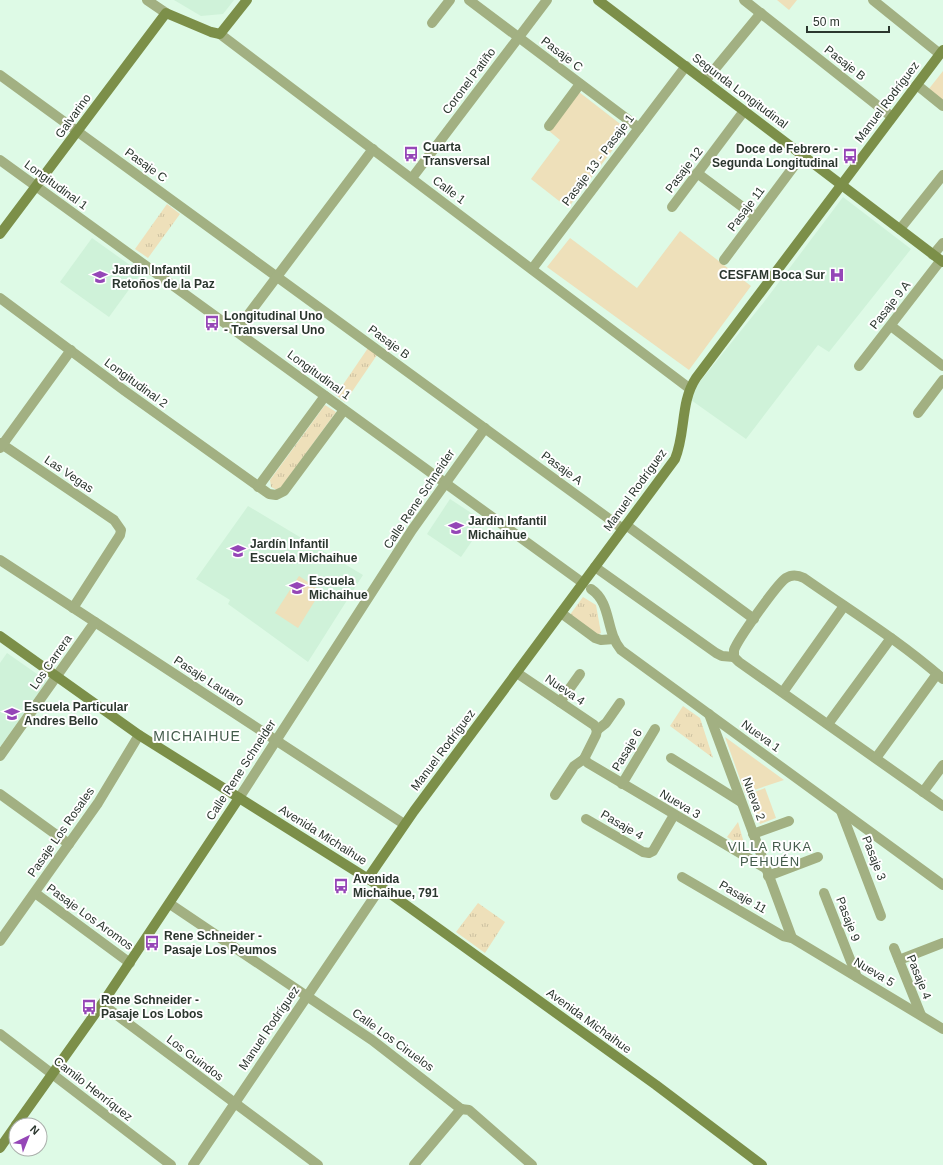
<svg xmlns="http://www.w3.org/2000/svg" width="943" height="1165" viewBox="0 0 943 1165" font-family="Arial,sans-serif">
<defs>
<pattern id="grass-tufts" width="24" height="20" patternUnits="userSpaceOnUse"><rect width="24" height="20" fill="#eee0ba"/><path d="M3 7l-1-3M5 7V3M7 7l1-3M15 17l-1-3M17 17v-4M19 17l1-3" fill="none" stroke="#ccc1a0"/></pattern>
</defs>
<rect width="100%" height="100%" fill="#defae6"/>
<g fill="#cff2d9">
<path d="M174,0H234L223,14L201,16Z"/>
<path d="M843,197L911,249L829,352L818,345L746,439L691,400L694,389L764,302Z"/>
<path d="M92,238L141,273L109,317L60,282Z"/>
<path d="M450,499L485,522L461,557L427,534Z"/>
<path d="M248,506L363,575L308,662L228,604L230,600L196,579Z"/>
<path d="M7,653L47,681L0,747V663Z"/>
</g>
<g fill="url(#grass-tufts)">
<path d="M167,204L180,214L148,258L135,249Z"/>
<path d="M368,348L377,355L345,402L336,395Z"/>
<path d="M325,405L336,412L282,486L277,490L271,487L270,480Z"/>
<path d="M583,597L596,605L601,633L596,635L569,616Z"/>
<path d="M683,706L700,718L713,758L670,726Z"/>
<path d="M738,822L744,843L741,846L727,837Z"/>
<path d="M478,903L505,922L485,953L456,932Z"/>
</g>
<g fill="#eee0ba">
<path d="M777,0H797L789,10Z"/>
<path d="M943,71V101L928,90Z"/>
<path d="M579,92L628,130L568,208L531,179L560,140L549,131Z"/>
<path d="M680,231L751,286L689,370L547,267L570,238L637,288Z"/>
<path d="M299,576L321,591L298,628L275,613Z"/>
<path d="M725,737L784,780L745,793Z"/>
<path d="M765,788L776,818L760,824L749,794Z"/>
</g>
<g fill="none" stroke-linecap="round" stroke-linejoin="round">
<g stroke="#a2b082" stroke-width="10">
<path d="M147,0L166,13"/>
<path d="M469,0L639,128"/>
<path d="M744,0L892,117"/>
<path d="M873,0L940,54"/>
<path d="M432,23L450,0"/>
<path d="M220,34L689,388"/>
<path d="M0,75L623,529"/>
<path d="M705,81L761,13"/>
<path d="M917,85L943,106"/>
<path d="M549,126L580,84"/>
<path d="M0,160L583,583"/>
<path d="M697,173L756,217"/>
<path d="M412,178L547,0"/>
<path d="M672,207L744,111"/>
<path d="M900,229L943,175"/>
<path d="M933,255L943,243"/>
<path d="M724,260L803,154"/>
<path d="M532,269L686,66"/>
<path d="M0,298L125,391L269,494L276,495L284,491L344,410"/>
<path d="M891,326L943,366"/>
<path d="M236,331L373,149"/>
<path d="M859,366L941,260"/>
<path d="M918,413L943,380"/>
<path d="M0,443L114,520L121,530L120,535L73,608"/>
<path d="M0,448L71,350"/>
<path d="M258,487L325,396"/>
<path d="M626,525L754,619"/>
<path d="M0,560L404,824"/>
<path d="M595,567L716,653L722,656L734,657"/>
<path d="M591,589C612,603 605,631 621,650L943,885"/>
<path d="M561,613L595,638L601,640L614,639"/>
<path d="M517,673L594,725L597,730"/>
<path d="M943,679C900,641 851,611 804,578C798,575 792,574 786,578C777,584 738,639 734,650V657L739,662L943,806"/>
<path d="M783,692L844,606"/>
<path d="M560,702L580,674"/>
<path d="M709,714L792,938"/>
<path d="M828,724L891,638"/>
<path d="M597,730L606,723L620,703"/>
<path d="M0,756L95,622"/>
<path d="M671,758L741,802"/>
<path d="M876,758L937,674"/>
<path d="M584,759L588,763L765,868"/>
<path d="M584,759L596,735L597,730"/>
<path d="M622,784L655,729"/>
<path d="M923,792L943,765"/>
<path d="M0,794L69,844"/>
<path d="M555,795L574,766L584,759"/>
<path d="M239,798L412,530L485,428"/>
<path d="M841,811L881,916"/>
<path d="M586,819L643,852L649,853L653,851L674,815"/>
<path d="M753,834L789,821"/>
<path d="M768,876L818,857"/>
<path d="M682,877L783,936L792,938L943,1029"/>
<path d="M35,893L130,963"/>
<path d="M824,893L857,977"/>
<path d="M170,904L372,1040L461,1109"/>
<path d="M0,941L98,803L139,735"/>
<path d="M894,948L921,1015"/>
<path d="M899,960L943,943"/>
<path d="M102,1004L318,1165"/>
<path d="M0,1034L171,1165"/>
<path d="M461,1109L469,1110L532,1165"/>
<path d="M193,1165L381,887"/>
<path d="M414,1165L461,1109"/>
</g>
<g stroke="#7c8f49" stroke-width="10">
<path d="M598,0L943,262"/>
<path d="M0,234L166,13L211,32L220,34L247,0"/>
<path d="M0,636L139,735L381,887L656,1085L762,1165"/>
<path d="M368,878L414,811L675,459C686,433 680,402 696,378L943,50"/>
<path d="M16,1125L102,1004L239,798"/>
<path d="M0,1148L16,1125"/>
</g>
</g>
<defs>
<g id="bus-bare" transform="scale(1.2)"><path d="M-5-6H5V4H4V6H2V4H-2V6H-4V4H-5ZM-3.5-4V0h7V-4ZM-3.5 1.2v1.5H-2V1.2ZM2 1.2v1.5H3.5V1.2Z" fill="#9546b7" stroke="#fff" stroke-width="2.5" paint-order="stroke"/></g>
<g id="hospital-bare" transform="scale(1.2)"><path d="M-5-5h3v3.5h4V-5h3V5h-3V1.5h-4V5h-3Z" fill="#9546b7" stroke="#fff" stroke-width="2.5" paint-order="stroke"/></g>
<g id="school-bare" transform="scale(1.2)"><path d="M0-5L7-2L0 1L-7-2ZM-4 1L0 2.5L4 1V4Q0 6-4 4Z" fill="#9546b7" stroke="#fff" stroke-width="2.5" paint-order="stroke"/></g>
</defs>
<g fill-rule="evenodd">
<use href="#bus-bare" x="411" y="154"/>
<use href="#bus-bare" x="850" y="156"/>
<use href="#hospital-bare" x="837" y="275"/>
<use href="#school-bare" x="100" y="277"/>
<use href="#bus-bare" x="212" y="323"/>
<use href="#school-bare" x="456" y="528"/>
<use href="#school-bare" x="238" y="551"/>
<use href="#school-bare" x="297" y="588"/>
<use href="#school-bare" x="12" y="714"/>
<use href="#bus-bare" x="341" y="886"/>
<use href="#bus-bare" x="152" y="943"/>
<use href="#bus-bare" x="89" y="1007"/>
</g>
<g text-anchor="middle" stroke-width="4" stroke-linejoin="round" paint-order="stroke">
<g font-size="12" fill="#2b362e" stroke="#fff">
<text transform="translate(562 54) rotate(37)" y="4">Pasaje C</text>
<text transform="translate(845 63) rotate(38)" y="4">Pasaje B</text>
<text transform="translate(469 81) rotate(-53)" y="4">Coronel Patiño</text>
<text transform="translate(740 91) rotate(37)" y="4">Segunda Longitudinal</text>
<text transform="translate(887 102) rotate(-53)" y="4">Manuel Rodríguez</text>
<text transform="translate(73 116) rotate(-54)" y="4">Galvarino</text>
<text transform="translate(598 160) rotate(-53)" y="4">Pasaje 13 - Pasaje 1</text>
<text transform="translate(146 165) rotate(36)" y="4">Pasaje C</text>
<text transform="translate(684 170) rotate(-53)" y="4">Pasaje 12</text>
<text transform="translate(56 185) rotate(36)" y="4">Longitudinal 1</text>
<text transform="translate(449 190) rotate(37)" y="4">Calle 1</text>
<text transform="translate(746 209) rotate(-53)" y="4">Pasaje 11</text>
<text transform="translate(890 305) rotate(-52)" y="4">Pasaje 9 A</text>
<text transform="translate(389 342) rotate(36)" y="4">Pasaje B</text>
<text transform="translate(319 375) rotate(36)" y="4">Longitudinal 1</text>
<text transform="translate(136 383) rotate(36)" y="4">Longitudinal 2</text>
<text transform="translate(562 468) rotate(36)" y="4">Pasaje A</text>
<text transform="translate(69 474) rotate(34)" y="4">Las Vegas</text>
<text transform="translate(635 490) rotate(-54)" y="4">Manuel Rodríguez</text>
<text transform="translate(419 499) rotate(-56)" y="4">Calle Rene Schneider</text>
<text transform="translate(51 662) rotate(-55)" y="4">Los Carrera</text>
<text transform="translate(209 681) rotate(33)" y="4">Pasaje Lautaro</text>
<text transform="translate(565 690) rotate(34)" y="4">Nueva 4</text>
<text transform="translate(761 736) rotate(36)" y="4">Nueva 1</text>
<text transform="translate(443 750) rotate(-53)" y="4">Manuel Rodríguez</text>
<text transform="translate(627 750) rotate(-59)" y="4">Pasaje 6</text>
<text transform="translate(241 770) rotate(-57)" y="4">Calle Rene Schneider</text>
<text transform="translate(754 799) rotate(70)" y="4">Nueva 2</text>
<text transform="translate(680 804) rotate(31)" y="4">Nueva 3</text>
<text transform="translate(622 825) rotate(30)" y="4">Pasaje 4</text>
<text transform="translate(61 832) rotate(-55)" y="4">Pasaje Los Rosales</text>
<text transform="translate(323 835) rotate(32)" y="4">Avenida Michaihue</text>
<text transform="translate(874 858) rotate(69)" y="4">Pasaje 3</text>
<text transform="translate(743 897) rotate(30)" y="4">Pasaje 11</text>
<text transform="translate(90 917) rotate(36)" y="4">Pasaje Los Aromos</text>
<text transform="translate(848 919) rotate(69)" y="4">Pasaje 9</text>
<text transform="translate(874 972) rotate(31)" y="4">Nueva 5</text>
<text transform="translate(919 977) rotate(68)" y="4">Pasaje 4</text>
<text transform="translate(589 1021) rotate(36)" y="4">Avenida Michaihue</text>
<text transform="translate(269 1028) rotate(-56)" y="4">Manuel Rodríguez</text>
<text transform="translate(393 1040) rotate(36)" y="4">Calle Los Ciruelos</text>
<text transform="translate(195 1058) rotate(37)" y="4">Los Guindos</text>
<text transform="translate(93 1089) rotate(38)" y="4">Camilo Henríquez</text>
</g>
<g font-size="12" font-weight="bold" fill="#2b362e" stroke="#fff" text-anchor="start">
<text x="423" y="151">Cuarta<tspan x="423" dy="14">Transversal</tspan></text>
<text x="838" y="153" text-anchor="end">Doce de Febrero -<tspan x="838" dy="14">Segunda Longitudinal</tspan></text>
<text x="112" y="274">Jardin Infantil<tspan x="112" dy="14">Retoños de la Paz</tspan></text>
<text x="825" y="279" text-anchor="end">CESFAM Boca Sur</text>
<text x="224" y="320">Longitudinal Uno<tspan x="224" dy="14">- Transversal Uno</tspan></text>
<text x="468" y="525">Jardín Infantil<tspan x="468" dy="14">Michaihue</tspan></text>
<text x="250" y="548">Jardín Infantil<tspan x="250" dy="14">Escuela Michaihue</tspan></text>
<text x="309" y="585">Escuela<tspan x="309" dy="14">Michaihue</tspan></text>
<text x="24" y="711">Escuela Particular<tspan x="24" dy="14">Andres Bello</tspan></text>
<text x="353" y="883">Avenida<tspan x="353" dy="14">Michaihue, 791</tspan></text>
<text x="164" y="940">Rene Schneider -<tspan x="164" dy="14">Pasaje Los Peumos</tspan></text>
<text x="101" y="1004">Rene Schneider -<tspan x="101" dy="14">Pasaje Los Lobos</tspan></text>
</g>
<g font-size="13" letter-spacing="1" fill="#435b4b" stroke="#fff">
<text x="770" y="851">VILLA RUKA<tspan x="770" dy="15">PEHUÉN</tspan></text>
</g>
<g font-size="14" letter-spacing="1" fill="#435b4b" stroke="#fff">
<text x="197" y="741">MICHAIHUE</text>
</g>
</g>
<g transform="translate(28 1137) rotate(43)"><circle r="19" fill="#ffffff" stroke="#aaafab"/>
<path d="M0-3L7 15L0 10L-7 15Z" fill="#9546b7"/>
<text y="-6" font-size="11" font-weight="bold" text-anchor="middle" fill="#2b362e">N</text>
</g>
<path d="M807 26v6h82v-6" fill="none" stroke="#2b362e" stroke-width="2"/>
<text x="813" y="26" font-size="12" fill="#2b362e" stroke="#ffffff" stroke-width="3" paint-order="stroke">50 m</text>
</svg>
